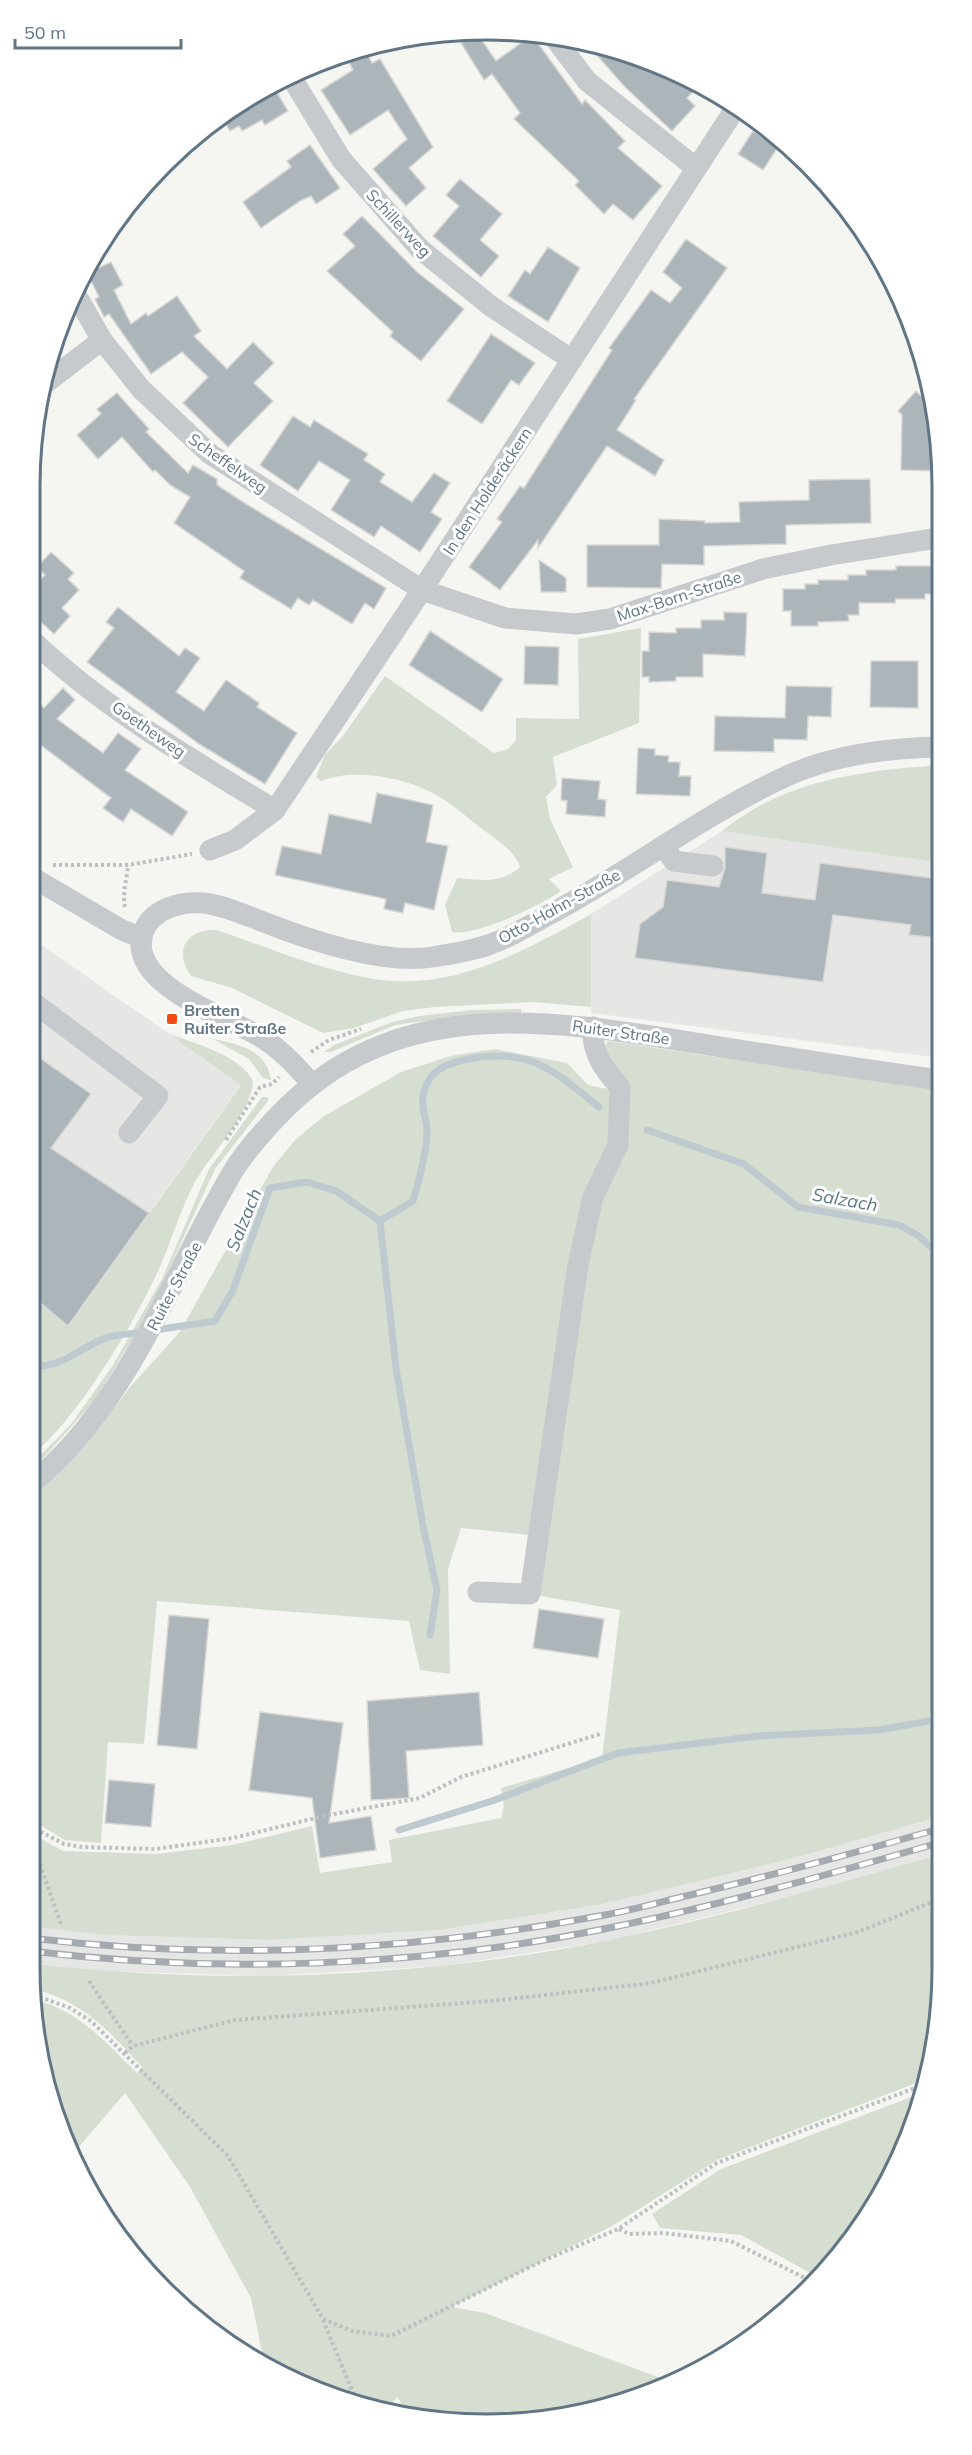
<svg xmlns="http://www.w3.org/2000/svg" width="972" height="2455" viewBox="0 0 972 2455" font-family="Mulish,sans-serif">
<rect width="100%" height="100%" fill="#f5f6f1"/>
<g fill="#e6e7e5">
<path d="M722,831L939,863L940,1058L591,1013V914Z"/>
<path d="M30,937L241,1084L68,1326L30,1294Z"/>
<path d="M942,1816V1854L800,1894L608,1941L442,1966L268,1976L99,1971L30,1963V1926L103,1935L269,1940L440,1930L603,1904L791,1859Z"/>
</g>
<g fill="#d6ded2">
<path d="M641,628L639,723L553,757L557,785L546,797L550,819L573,867L549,879L561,891C542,905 474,937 452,932L445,905L457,878C482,880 500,884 520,867C513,849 498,841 482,829C469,819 456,807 441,798C410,778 356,767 321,781L316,777L325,755L343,736L385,676L494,753L508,749L516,740V718L579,719L578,639Z"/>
<path d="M939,765V863L722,831C784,780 861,771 939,765Z"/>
<path d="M591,914V1007L534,1002L435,1007L403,1011L354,1028L323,1033L232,988L191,976C174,952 185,929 216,930C265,946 313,967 364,977C447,995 521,953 591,914Z"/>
<path d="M521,1009V1014H474L395,1025L331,1052H324L334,1045L392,1022L419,1016L472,1010Z"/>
<path d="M169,1034C194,1043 243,1056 253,1082C249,1118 211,1152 194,1184C180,1211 171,1241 159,1269C132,1327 79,1417 30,1457V1294L69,1326L241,1085Z"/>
<path d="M213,1039C239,1044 267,1050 271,1080L263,1078L249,1059Z"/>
<path d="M608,1041L940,1090L942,1816L791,1859L603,1904L440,1930L269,1940L103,1935L30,1926V1833L63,1851L156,1854L233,1845L312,1826L320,1873L392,1862L389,1840L501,1818L504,1806L501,1788L602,1758L620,1610L530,1594L539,1536L461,1528L448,1569L450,1674L420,1670L409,1621L157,1601L144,1744L108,1742L101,1843L65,1840L30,1819V1498L58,1474L99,1428L130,1387L179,1333L273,1167L296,1139L324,1116L401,1072L450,1056L495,1049L567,1063L588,1085L607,1089L619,1087L604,1048Z"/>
<path d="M262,1097H268V1101L215,1169L149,1312L95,1400L30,1473V1466L72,1423L113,1365L162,1279L209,1169Z"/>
<path d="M942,1854V1969L924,2080L717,2160L612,2226L451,2307L485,2313L674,2383L661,2390L575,2416L426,2421L410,2417L397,2397L386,2412L340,2401L265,2367L251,2298L190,2187L125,2093L72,2155L54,2116L35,2000C79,2010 106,2043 137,2073L142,2067C109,2031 83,2001 33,1989L30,1963C215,1986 426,1978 609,1940C721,1917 831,1885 942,1854Z"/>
<path d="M922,2093L918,2115L848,2247L816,2276L741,2235L660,2228L652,2214L721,2169Z"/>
</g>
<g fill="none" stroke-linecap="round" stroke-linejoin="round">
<g stroke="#becacf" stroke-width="7">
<path d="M647,1130L744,1164L798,1207L899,1225L919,1236L940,1256"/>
<path d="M380,1221L396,1368L423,1526L437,1590L430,1635"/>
<path d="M155,1330L215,1321L233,1290L270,1188L307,1182L336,1191L380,1221L413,1201C419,1179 426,1156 427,1133C427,1113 416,1103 429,1080C436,1067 455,1062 468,1059C530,1047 553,1070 599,1107"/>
<path d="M30,1366C63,1368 75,1351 103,1339C114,1334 131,1334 144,1332"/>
<path d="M399,1830L492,1801L618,1753L758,1736L878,1730L941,1719"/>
</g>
</g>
<g fill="#acb5ba" stroke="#d7d7d4" stroke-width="1.5">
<path d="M477,33L496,61L532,35L582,104L585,100L625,141L618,148L662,186L633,220L613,204L604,214L575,185L579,181L514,119L520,113L492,74L484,80L461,43Z"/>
<path d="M587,44L632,54L698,86L687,98L695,106L672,131L625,87Z"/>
<path d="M364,47L372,63L380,59L433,147L409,168L426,188L406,206L373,169L407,139L388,110L350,135L321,90L353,70L345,54Z"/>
<path d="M272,84L288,111L265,125L262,120L242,131L239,126L230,131L221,116Z"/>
<path d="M753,131L778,147L763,170L738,154Z"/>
<path d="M310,145L340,188L316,204L311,196L300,201L261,228L243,202L291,167L287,161Z"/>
<path d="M460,179L502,214L480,240L499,256L481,277L433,236L459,206L446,195Z"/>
<path d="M362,216L417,272L464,309L421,361L390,336L393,332L327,271L355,246L343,234Z"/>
<path d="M686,239L727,268L634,399L636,400L617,430L664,460L655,476L607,446L538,548V540L500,590L469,567L502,522L497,519L520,486L524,488L612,350L609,348L651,290L670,303L682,288L663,272Z"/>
<path d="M548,247L580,268L548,322L508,296L525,270L530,274Z"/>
<path d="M111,262L123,285L114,290L131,324L146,313L148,316L177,296L201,331L194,336L227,369L253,342L274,363L254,383L273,401L228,447L183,403L208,377L182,352L151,374L109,314L104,317L95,299L99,297L87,273Z"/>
<path d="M491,334L535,363L519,385L511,380L482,424L447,401Z"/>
<path d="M916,391L930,405V423H937L938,426L937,471L901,470L902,415L898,411Z"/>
<path d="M117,393L149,429L146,432L188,473L193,465L217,479V485L246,504L386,588L374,609L365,603L352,624L313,600L309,605L298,598L291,609L240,578L244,571L174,523L190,497L170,485L155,470L153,472L122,437L98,459L77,435L101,414L97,409Z"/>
<path d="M293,416L310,427L314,420L368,454L364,460L385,474L380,482L412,502L434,473L450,483L431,512L442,519L420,552L381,526L374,537L331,510L350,480L319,461L298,491L260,465Z"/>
<path d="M870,479L871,523L786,525V544L704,546V565L662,564L661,588L587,587V545H659V519L705,521V523L740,522L739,502L809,500V480Z"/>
<path d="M51,552L74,573L68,579L79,590L62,608L70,616L54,634L30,612V590L45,575L37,567Z"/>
<path d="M539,560L566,578V592H541Z"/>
<path d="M896,566H938V594H925V599H896L895,603H859V615H848L849,621L818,622V626H791V611H783V589H805V584H818V580H848V575H866V570H896Z"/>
<path d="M118,607L179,656L185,648L200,658L176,692L204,711L226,680L259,703L257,707L297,733L265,784L199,744L87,662L114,628L106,622Z"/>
<path d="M724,612L747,613L745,656L703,654V677H676V681L649,682V677H642V651H649V632L676,633V628H701V620H724Z"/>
<path d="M430,631L503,679L482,712L409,665Z"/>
<path d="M525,646L559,647L558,685L524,684Z"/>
<path d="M871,661H918V708L870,707Z"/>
<path d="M786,686L832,687L831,717L808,716L807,740L774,739V752L714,751L715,716L785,718Z"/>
<path d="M63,688L75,700L57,719L103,753L118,733L141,749L125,770L188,812L172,836L131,809L123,822L103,808L111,798L30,737V694L44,708Z"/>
<path d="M638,748L655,749V755L669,756L668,762H680L679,776H691L690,796L636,794Z"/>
<path d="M562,778L600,781L598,799L606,800L605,817L566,814L567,801L561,800Z"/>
<path d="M377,793L433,805L426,842L448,846L434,910L405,903L403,913L384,909L386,899L275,875L282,846L321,854L329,814L371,823Z"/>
<path d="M725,847L767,853L762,893L815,900L820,863L939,879V938L909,935L911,925L833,915L823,982L635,958L640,924L663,907L667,880L719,887L725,868Z"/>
<path d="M30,1051L91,1094L51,1148L149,1213L68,1326L30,1294Z"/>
<path d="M539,1609L604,1619L598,1658L533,1648Z"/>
<path d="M169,1615L209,1619L197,1749L157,1745Z"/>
<path d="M479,1692L483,1745L406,1751L409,1798L371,1800L367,1701Z"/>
<path d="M260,1712L343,1723L329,1823L371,1816L376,1850L320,1858L312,1798L249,1790Z"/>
<path d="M109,1780L155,1784L151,1827L105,1823Z"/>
</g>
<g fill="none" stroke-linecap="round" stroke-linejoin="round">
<g stroke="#bdc0c2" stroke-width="4" stroke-dasharray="3 3" stroke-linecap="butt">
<path d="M53,865H128L192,854"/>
<path d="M125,907C122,893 127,879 128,865"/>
<path d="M311,1052L329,1040L361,1029"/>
<path d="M226,1140L260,1087L272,1084L279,1077"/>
<path d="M30,1826L64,1844L82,1847L155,1849L233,1838L324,1816L420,1798L461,1777L600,1734"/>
<path d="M30,1836L62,1927"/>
<path d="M89,1981L133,2046"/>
<path d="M34,1995L70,2008L91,2021L228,2156L323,2319L352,2331L391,2336L542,2261L618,2229L717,2163L923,2085"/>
<path d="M125,2053L133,2046L235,2020L491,2001L651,1983L858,1932L942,1898"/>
<path d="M619,2229L629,2234L663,2233L731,2241L811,2281"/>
<path d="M323,2320L358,2405"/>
</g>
<g stroke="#c7cacd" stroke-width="21">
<path d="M553,36L587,81L696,168"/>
<path d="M290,75L341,159L420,249L492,307L572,360"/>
<path d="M75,293L102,340L141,389L210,454L422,590L505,618L576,624L610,619L763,569L831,555L938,538"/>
<path d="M47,382L102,340"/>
<path d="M30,638C100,706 192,760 275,810"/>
<path d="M663,846L674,861L713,866"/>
<path d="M210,850L235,840L275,810L422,590L737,106"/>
<path d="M30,876L122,930L142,938"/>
<path d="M30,1000L158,1096L129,1133"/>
<path d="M312,1084C296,1066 280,1048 259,1036C227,1017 126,984 143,933C151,909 180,901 203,903C223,905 242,914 261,921C309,940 382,965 433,957C451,954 471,951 488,945C510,938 531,924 552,913C632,870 704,814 787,776C833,755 889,748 939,747"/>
<path d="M30,1485C129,1403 166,1287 228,1180C241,1156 259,1136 277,1117C394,993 545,1019 696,1043C777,1056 858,1069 940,1080"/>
<path d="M478,1592L530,1594L578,1265L593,1197L618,1145L620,1087C603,1069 591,1051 593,1027"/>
</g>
<g stroke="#a4aab0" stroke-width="7">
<g id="rail">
<path d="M30,1938C219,1961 412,1951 599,1916C630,1911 660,1902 690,1895C774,1875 858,1852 942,1828"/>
<path d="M30,1951C217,1974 419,1967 604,1929C718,1906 830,1874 942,1842"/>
</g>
</g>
<use href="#rail" stroke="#fff" stroke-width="4.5" stroke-dasharray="14" stroke-linecap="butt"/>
</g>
<rect fill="#f34a14" stroke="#fff" stroke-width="2" x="166" y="1013" width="12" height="12" rx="3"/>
<g text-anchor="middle" stroke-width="6" stroke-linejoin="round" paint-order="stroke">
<g font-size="16" fill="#617585" stroke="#fff">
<text transform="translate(399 223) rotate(47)" y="6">Schillerweg</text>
<text transform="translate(228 463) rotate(35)" y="6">Scheffelweg</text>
<text transform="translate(487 491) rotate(-57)" y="6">In den Holderäckern</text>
<text transform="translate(679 596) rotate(-18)" y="6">Max-Born-Straße</text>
<text transform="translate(149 729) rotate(35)" y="6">Goetheweg</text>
<text transform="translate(559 906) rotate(-29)" y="6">Otto-Hahn-Straße</text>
<text transform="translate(621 1032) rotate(8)" y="6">Ruiter Straße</text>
<text transform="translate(174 1286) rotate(-62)" y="6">Ruiter Straße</text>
</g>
<g font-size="16" font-weight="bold" fill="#617585" stroke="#fff" text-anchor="start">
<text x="184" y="1016">Bretten<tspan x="184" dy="18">Ruiter Straße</tspan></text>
</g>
<g font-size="18" font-style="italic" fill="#5d7883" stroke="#fff">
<text transform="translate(845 1200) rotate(10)" y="6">Salzach</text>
<text transform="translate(244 1220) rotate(-68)" y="6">Salzach</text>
</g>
</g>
<path d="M0 0H972V2455H0ZM486 40H486A446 446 0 0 1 932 486V1968A446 446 0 0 1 486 2414H486A446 446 0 0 1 40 1968V486A446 446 0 0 1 486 40Z" fill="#fff" fill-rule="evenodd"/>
<path fill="none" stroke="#617585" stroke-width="3" d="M486 40H486A446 446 0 0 1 932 486V1968A446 446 0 0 1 486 2414H486A446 446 0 0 1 40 1968V486A446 446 0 0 1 486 40Z"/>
<path d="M15 39v9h166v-9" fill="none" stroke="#617585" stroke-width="3"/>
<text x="24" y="39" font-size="18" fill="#617585" stroke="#ffffff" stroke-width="4.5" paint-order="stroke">50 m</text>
</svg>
